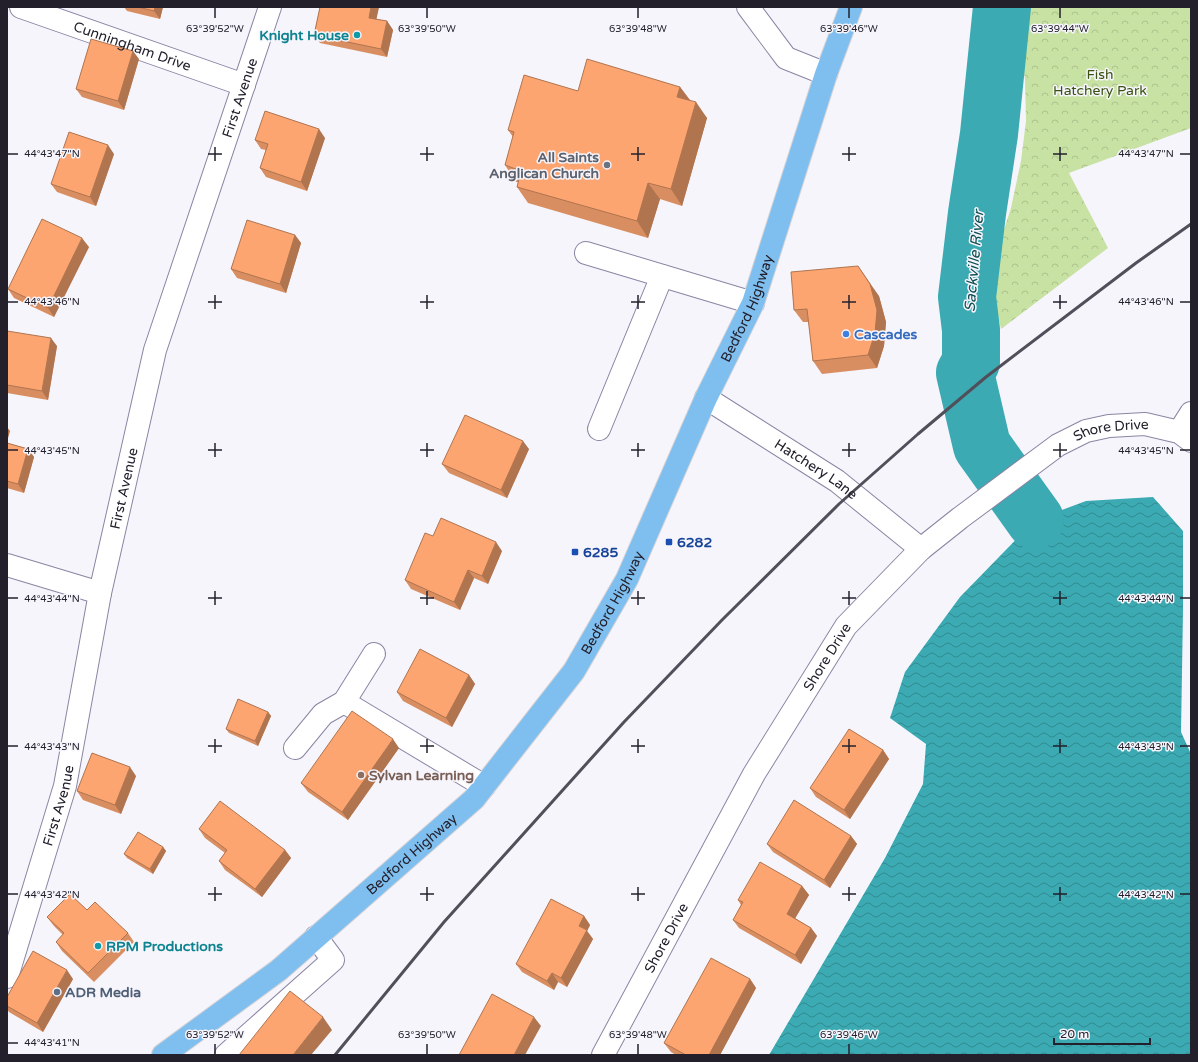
<svg xmlns="http://www.w3.org/2000/svg" width="1198" height="1062" viewBox="0 0 1198 1062" font-family="'Varela Round',sans-serif">
<defs>
<pattern id="park-crowns" width="20" height="18" patternUnits="userSpaceOnUse"><rect width="20" height="18" fill="#c8e2a4"/><path d="M2 6a3 3 0 1 1 6 0M12 15a3 3 0 1 1 6 0" fill="none" stroke="#acc28d"/></pattern>
<pattern id="water-waves" width="16" height="10" patternUnits="userSpaceOnUse"><rect width="16" height="10" fill="#3baab2"/><path d="M0 5q4-4 8 0t8 0" fill="none" stroke="#318a91"/></pattern>
</defs>
<rect width="100%" height="100%" fill="#f6f5fc"/>
<path fill="url(#park-crowns)" d="M1014,7H1191V128L1069,173L1108,248L1001,329L996,306V264L1001,239L1011,208L1021,161L1026,121L1025,79L1015,24Z"/>
<path fill="url(#water-waves)" d="M1153,497L1183,531V611L1181,732L1191,754V1055H769L885,858L923,784L926,744L890,718L905,672L960,597L1035,520L1086,501Z"/>
<g fill="none" stroke-linecap="round" stroke-linejoin="round">
<path stroke="#3baab2" stroke-width="58" d="M1002,7L989,134L977,213L967,297L971,330V362L965,373L982,446L1035,520"/>
<g stroke="#8b85a3" stroke-width="24">
<g id="minor">
<path id="s1" d="M21,7L244,85"/>
<path d="M748,7L786,58L826,74"/>
<path d="M586,253L753,303"/>
<path id="s2" d="M706,398L837,481L921,549"/>
<path d="M599,429L662,276"/>
<path d="M1179,432L1191,413"/>
<path d="M7,565L100,593"/>
<path d="M344,702L484,786"/>
<path d="M295,748L323,714L344,702L374,654"/>
<path id="s3" d="M7,977L65,786L100,593L155,350L270,7"/>
<path d="M226,1055L333,960L316,937"/>
<path id="s4" d="M603,1055L754,774L846,626L921,549L960,518L1058,445L1086,431L1109,426L1145,424L1179,432L1191,441"/>
</g>
</g>
<g stroke="#d3d2d5" stroke-width="24">
<g id="major">
<path id="s5" d="M163,1055L279,970L474,799L574,671L627,579L706,398L753,303L826,74L851,7"/>
</g>
</g>
<use href="#minor" stroke="#fff" stroke-width="22"/>
<use href="#major" stroke="#7fbfef" stroke-width="22"/>
<path stroke="#514f5a" stroke-width="3" d="M335,1055L444,922L624,722L722,620L839,504L918,434L986,377L1136,263L1191,224"/>
</g>
<g fill="#d98e61">
<path d="M124,7H163L160,19L127,11Z"/>
<path d="M320,7H379L376,19L387,21L393,30L387,57L320,43L314,35Z"/>
<path d="M139,59L124,110L82,97L76,89Z"/>
<path d="M680,87L690,100L707,118L682,206L660,199L648,238L528,203L517,187L518,182H516L505,165L513,137L508,130L578,91Z"/>
<path d="M325,138L307,191L266,177L260,168L266,150L261,149L255,140Z"/>
<path d="M114,154L96,206L57,192L51,184Z"/>
<path d="M295,235L301,243L286,293L237,278L231,269Z"/>
<path d="M89,247L54,317L14,298L8,289Z"/>
<path d="M879,296L886,322L884,346L877,368L822,374L813,361L809,322H803L794,310Z"/>
<path d="M7,331L57,346L48,400L7,393Z"/>
<path d="M7,443L28,449L34,457L24,493L7,488Z"/>
<path d="M529,449L507,498L449,473L442,464Z"/>
<path d="M433,536L502,551L488,584L474,578L460,610L411,589L405,580Z"/>
<path d="M469,675L475,684L452,727L403,701L397,692Z"/>
<path d="M268,712L271,716L258,746L229,733L226,729Z"/>
<path d="M399,748L348,820L308,792L301,783Z"/>
<path d="M883,750L889,759L850,819L816,797L810,788Z"/>
<path d="M136,776L121,814L83,800L77,791Z"/>
<path d="M199,829L285,850L291,858L262,897L225,870L219,861L225,853L205,838Z"/>
<path d="M851,836L857,844L830,888L773,852L767,844Z"/>
<path d="M163,847L166,851L153,874L127,858L124,854Z"/>
<path d="M802,886L809,895L795,918L811,928L817,936L801,964L739,928L733,920L741,905L738,900Z"/>
<path d="M87,910L128,933L134,942L94,982L62,951L56,942L63,935L54,926L47,917Z"/>
<path d="M584,916L590,925L587,931L593,939L567,987L558,982L554,990L522,972L516,964Z"/>
<path d="M73,979L43,1032L9,1012L7,1009V997Z"/>
<path d="M750,979L756,988L720,1055H676L671,1052L664,1043Z"/>
</g>
<g fill="#b0744f">
<path d="M155,7H163L160,19L154,11Z"/>
<path d="M371,7H379L375,26L369,18Z"/>
<path d="M387,21L393,30L387,57L381,49Z"/>
<path d="M133,51L139,59L124,110L118,101Z"/>
<path d="M680,87L692,103L677,97Z"/>
<path d="M696,102L707,118L682,206L671,189Z"/>
<path d="M319,129L325,138L307,191L301,182Z"/>
<path d="M108,145L114,154L96,206L90,197Z"/>
<path d="M648,183L660,199L648,238L637,221Z"/>
<path d="M295,235L301,243L286,293L280,284Z"/>
<path d="M82,238L89,247L54,317L48,308Z"/>
<path d="M858,266L879,296L886,322L884,346L877,368L868,355Z"/>
<path d="M51,338L57,346L48,400L42,391Z"/>
<path d="M7,427L10,431L7,442Z"/>
<path d="M523,441L529,449L507,498L501,490Z"/>
<path d="M28,449L34,457L24,493L18,484Z"/>
<path d="M496,542L502,551L488,584L482,576Z"/>
<path d="M468,570L474,578L460,610L454,602Z"/>
<path d="M469,675L475,684L452,727L446,718Z"/>
<path d="M268,712L271,716L258,746L255,741Z"/>
<path d="M393,739L399,748L348,820L342,812Z"/>
<path d="M883,750L889,759L850,819L844,810Z"/>
<path d="M130,767L136,776L121,814L115,805Z"/>
<path d="M851,836L857,844L830,888L824,880Z"/>
<path d="M163,847L166,851L153,874L150,869Z"/>
<path d="M285,850L291,858L262,897L255,889Z"/>
<path d="M802,886L809,895L793,922L787,914Z"/>
<path d="M584,916L590,925L587,931L593,939L567,987L561,978L579,926Z"/>
<path d="M811,928L817,936L801,964L795,955Z"/>
<path d="M67,970L73,979L43,1032L37,1023Z"/>
<path d="M552,973L558,982L554,990L547,981Z"/>
<path d="M750,979L756,988L720,1055H709Z"/>
<path d="M323,1017L332,1030L311,1055H293Z"/>
<path d="M534,1017L541,1026L525,1055H514Z"/>
</g>
<g fill="#fca571" stroke="#b0744f">
<path d="M138,7H155L154,11Z"/>
<path d="M320,7H371L369,18L387,21L381,49L314,35Z"/>
<path d="M91,39L133,51L118,101L76,89Z"/>
<path d="M587,59L680,87L677,97L696,102L671,189L648,183L637,221L517,187L521,171L505,165L514,132L508,130L524,75L578,91Z"/>
<path d="M265,111L319,129L301,182L260,168L268,144L255,140Z"/>
<path d="M69,132L108,145L90,197L51,184Z"/>
<path d="M42,219L82,238L48,308L8,289Z"/>
<path d="M247,220L295,235L280,284L231,269Z"/>
<path d="M858,266L870,284L877,310L875,333L868,355L813,361L807,309L794,310L791,272Z"/>
<path d="M7,331L51,338L42,391L7,385Z"/>
<path d="M465,415L523,441L501,490L442,464Z"/>
<path d="M7,443L28,449L18,484L7,481Z"/>
<path d="M441,518L496,542L482,576L468,570L454,602L405,580L425,533L433,536Z"/>
<path d="M420,649L469,675L446,718L397,692Z"/>
<path d="M238,699L268,712L255,741L226,729Z"/>
<path d="M352,711L393,739L342,812L301,783Z"/>
<path d="M849,729L883,750L844,810L810,788Z"/>
<path d="M92,753L130,767L115,805L77,791Z"/>
<path d="M794,800L851,836L824,880L767,844Z"/>
<path d="M220,801L285,850L255,889L219,861L227,850L199,829Z"/>
<path d="M138,832L163,847L150,869L124,854Z"/>
<path d="M760,862L802,886L787,914L811,928L795,955L733,920L743,902L738,900Z"/>
<path d="M70,894L87,910L95,902L128,933L88,973L56,942L64,933L47,917Z"/>
<path d="M551,899L584,916L579,926L587,930L561,978L552,973L547,981L516,964Z"/>
<path d="M33,951L67,970L37,1023L7,1006V997Z"/>
<path d="M711,958L750,979L709,1055H686L664,1043Z"/>
<path d="M290,991L323,1017L293,1055H239Z"/>
<path d="M492,994L534,1017L514,1055H459Z"/>
</g>
<path fill="none" stroke="#23202c" stroke-width="1.5" d="M215,8V18M427,8V18M638,8V18M849,8V18M1060,8V18M215,147V161M427,147V161M638,147V161M849,147V161M1060,147V161M8,154H18M208,154H222M420,154H434M631,154H645M842,154H856M1053,154H1067M1180,154H1190M215,295V309M427,295V309M638,295V309M849,295V309M1060,295V309M8,302H18M208,302H222M420,302H434M631,302H645M842,302H856M1053,302H1067M1180,302H1190M215,443V457M427,443V457M638,443V457M849,443V457M1060,443V457M8,450H18M208,450H222M420,450H434M631,450H645M842,450H856M1053,450H1067M1180,450H1190M215,591V605M427,591V605M638,591V605M849,591V605M1060,591V605M8,598H18M208,598H222M420,598H434M631,598H645M842,598H856M1053,598H1067M1180,598H1190M215,739V753M427,739V753M638,739V753M849,739V753M1060,739V753M8,746H18M208,746H222M420,746H434M631,746H645M842,746H856M1053,746H1067M1180,746H1190M215,887V901M427,887V901M638,887V901M849,887V901M1060,887V901M8,894H18M208,894H222M420,894H434M631,894H645M842,894H856M1053,894H1067M1180,894H1190M8,1043H18M215,1044V1054M427,1044V1054M638,1044V1054M849,1044V1054"/>
<g fill="#0f9aa8" stroke="#f6f5fc" stroke-width="1.5">
<circle cx="357" cy="35" r="4"/>
<circle cx="98" cy="946" r="4"/>
</g>
<circle fill="#6b7280" stroke="#f6f5fc" stroke-width="1.5" cx="607" cy="165" r="4"/>
<circle fill="#3f7fe0" stroke="#f6f5fc" stroke-width="1.5" cx="846" cy="334" r="4"/>
<g fill="#1a4fb4" stroke="#f6f5fc" stroke-width="1.5">
<rect x="665" y="538" width="8" height="8" rx="2"/>
<rect x="571" y="548" width="8" height="8" rx="2"/>
</g>
<circle fill="#8d6e63" stroke="#f6f5fc" stroke-width="1.5" cx="361" cy="775" r="4"/>
<circle fill="#5c6f8a" stroke="#f6f5fc" stroke-width="1.5" cx="57" cy="992" r="4"/>
<g text-anchor="middle" stroke-width="3" stroke-linejoin="round" paint-order="stroke">
<g font-size="14" font-weight="bold" fill="#0d838f" stroke="#f6f5fc" text-anchor="end">
<text x="349" y="40">Knight House</text>
<text x="106" y="951" text-anchor="start">RPM Productions</text>
</g>
<g font-size="14" fill="#23202c" stroke="#f6f5fc">
<text dy="5" stroke="none"><textPath href="#s1" startOffset="118">Cunningham Drive</textPath></text>
<text dy="5" stroke="none"><textPath href="#s3" startOffset="911">First Avenue</textPath></text>
<text dy="5" stroke="none"><textPath href="#s5" startOffset="968">Bedford Highway</textPath></text>
<text dy="5" stroke="none"><textPath href="#s4" startOffset="829">Shore Drive</textPath></text>
<text dy="5" stroke="none"><textPath href="#s2" startOffset="131">Hatchery Lane</textPath></text>
<text dy="5" stroke="none"><textPath href="#s3" startOffset="503">First Avenue</textPath></text>
<text dy="5" stroke="none"><textPath href="#s5" startOffset="644">Bedford Highway</textPath></text>
<text dy="5" stroke="none"><textPath href="#s4" startOffset="457">Shore Drive</textPath></text>
<text dy="5" stroke="none"><textPath href="#s3" startOffset="179">First Avenue</textPath></text>
<text dy="5" stroke="none"><textPath href="#s5" startOffset="320">Bedford Highway</textPath></text>
<text dy="5" stroke="none"><textPath href="#s4" startOffset="133">Shore Drive</textPath></text>
</g>
<g font-size="14" fill="#3b5111" stroke="#f6f5fc">
<text x="1100" y="79">Fish<tspan x="1100" dy="16">Hatchery Park</tspan></text>
</g>
<g font-size="14" font-weight="bold" fill="#5b616d" stroke="#f6f5fc" text-anchor="end">
<text x="599" y="162">All Saints<tspan x="599" dy="16">Anglican Church</tspan></text>
</g>
<g font-size="14" font-weight="bold" fill="#366cbe" stroke="#f6f5fc" text-anchor="start">
<text x="854" y="339">Cascades</text>
</g>
<g font-size="14" font-weight="bold" fill="#164399" stroke="#f6f5fc" text-anchor="start">
<text x="677" y="547">6282</text>
<text x="583" y="557">6285</text>
</g>
<g font-size="14" font-weight="bold" fill="#785e54" stroke="#f6f5fc" text-anchor="start">
<text x="369" y="780">Sylvan Learning</text>
</g>
<g font-size="14" font-weight="bold" fill="#4e5e75" stroke="#f6f5fc" text-anchor="start">
<text x="65" y="997">ADR Media</text>
</g>
<g font-size="15" font-style="italic" fill="#0c4e52" stroke="#f6f5fc">
<text transform="translate(974 261) rotate(-85)" y="5">Sackville River</text>
</g>
</g>
<g font-size="10" text-anchor="middle" fill="#23202c" stroke="#f6f5fc" stroke-width="3" stroke-linejoin="round" paint-order="stroke">
<text x="215" y="32">63°39'52"W</text>
<text x="427" y="32">63°39'50"W</text>
<text x="638" y="32">63°39'48"W</text>
<text x="849" y="32">63°39'46"W</text>
<text x="1060" y="32">63°39'44"W</text>
<text x="52" y="157">44°43'47"N</text>
<text x="1146" y="157">44°43'47"N</text>
<text x="52" y="305">44°43'46"N</text>
<text x="1146" y="305">44°43'46"N</text>
<text x="52" y="454">44°43'45"N</text>
<text x="1146" y="454">44°43'45"N</text>
<text x="52" y="602">44°43'44"N</text>
<text x="1146" y="602">44°43'44"N</text>
<text x="52" y="750">44°43'43"N</text>
<text x="1146" y="750">44°43'43"N</text>
<text x="52" y="898">44°43'42"N</text>
<text x="1146" y="898">44°43'42"N</text>
<text x="215" y="1038">63°39'52"W</text>
<text x="427" y="1038">63°39'50"W</text>
<text x="638" y="1038">63°39'48"W</text>
<text x="849" y="1038">63°39'46"W</text>
<text x="52" y="1046">44°43'41"N</text>
</g>
<rect width="1198" height="1062" fill="none" stroke="#23202c" stroke-width="16"/>
<path d="M1054 1038v6h96v-6" fill="none" stroke="#23202c" stroke-width="2"/>
<text x="1060" y="1038" font-size="12" fill="#23202c" stroke="#f6f5fc" stroke-width="3" paint-order="stroke">20 m</text>
</svg>
